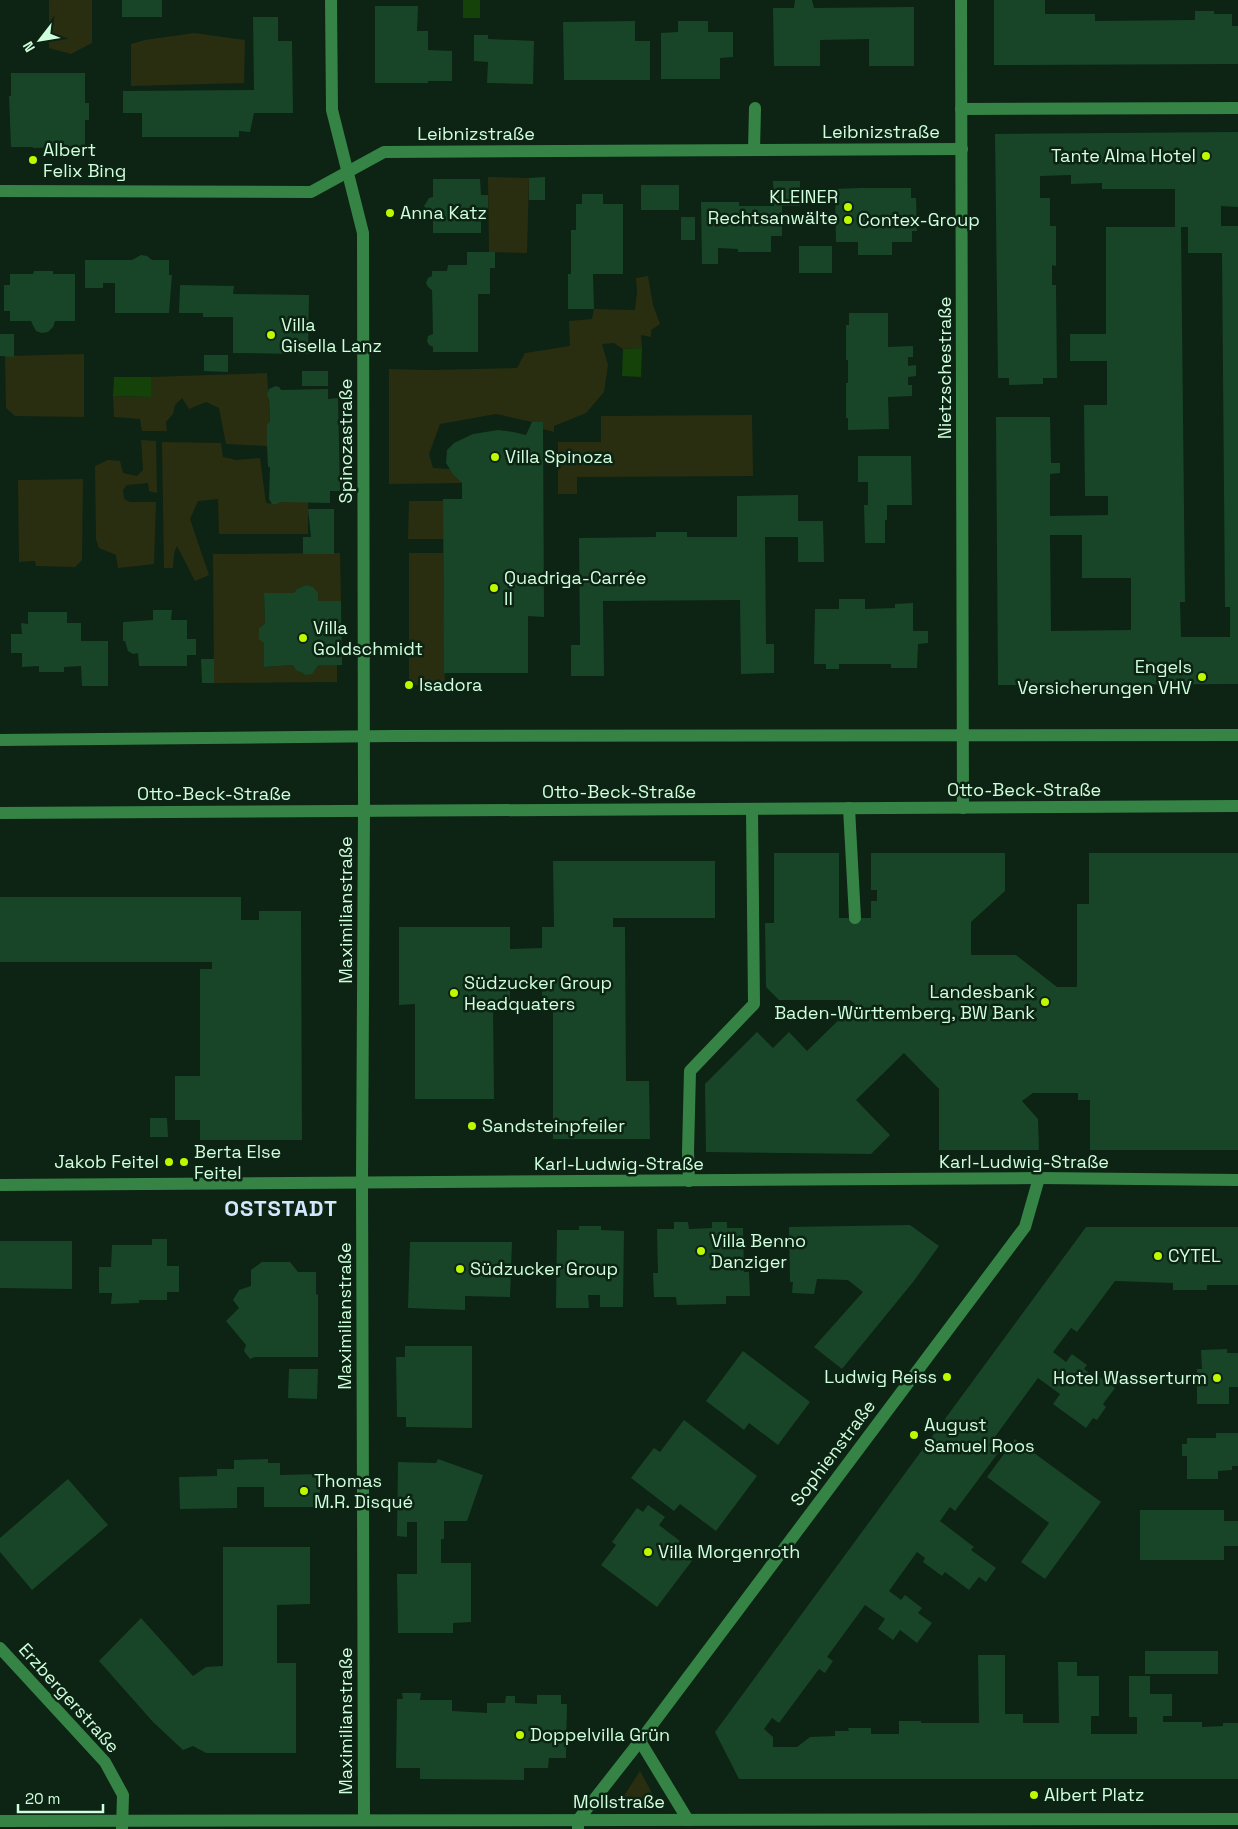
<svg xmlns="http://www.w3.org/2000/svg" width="1238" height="1829" viewBox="0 0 1238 1829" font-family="'Space Grotesk',sans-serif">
<rect width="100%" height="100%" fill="#0d2314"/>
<g fill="#2a2e10">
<path d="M49,0H92V43L71,54L49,48Z"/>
<path d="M194,33L245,40L244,83L131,86V44L145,40Z"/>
<path d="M488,177L529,178L527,253L489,252Z"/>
<path d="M648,276L653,305L660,324L651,330V337L641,335L642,348L623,349L614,343L602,344L608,365L604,392L586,413L554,426V432L543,429V422H532L496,414L440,424L429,454L433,468L450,469L462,483L389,484V369L428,370L517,368L525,353L570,346L569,321L592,319L594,309L635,310L637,293L636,278Z"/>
<path d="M84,354V417L15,416L6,408L5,356Z"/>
<path d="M267,373L270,422L267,424V446L226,444L219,408L206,402L189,409L182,398L175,405L173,414L166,422L167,431H142L140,419L114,417L113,396L150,397L151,377Z"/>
<path d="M752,415L753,476L577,477V494H558V442H601V416Z"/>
<path d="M141,440L156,441L157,493L149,491L148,483L127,485L123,490L124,499L130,502H156L154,564L118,568L116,555L99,548L96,539L95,466L108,460L120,461L123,473L137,476L143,470Z"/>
<path d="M162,442L221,443L223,457L236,460L260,458L266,503L277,504L281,502H308V534H219L218,499L198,501L190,519L209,575L195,581L177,546L174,553L173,568H164Z"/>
<path d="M83,479L82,560L75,567L36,566L35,561L19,562L18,480Z"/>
<path d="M409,501H443L444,539H408Z"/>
<path d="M340,553L341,601H318L306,585L297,589L294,593H264L265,624L259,628L264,643L265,667L293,665C300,677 313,677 319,665H337V682L214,683L213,554Z"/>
<path d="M409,553H443L445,686L409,685Z"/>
<path d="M640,1771L657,1802H620Z"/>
</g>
<g fill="#144208">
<rect x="463" y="0" width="17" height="18"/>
<path d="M642,348L641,377L622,376L623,349Z"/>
<path d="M114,377H151V397L113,396Z"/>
</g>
<g fill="#184528" fill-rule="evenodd">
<rect x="122" y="0" width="40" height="17"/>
<path d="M795,0H812L814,8L914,7V66H869V39L820,40V66H774L773,8H794Z"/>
<path d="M994,0H1045V14H1095V21L1195,20V11H1214V14H1232V26H1238V64L994,65Z"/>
<path d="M375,6H418L417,31H428V50L452,51V81H428V83H375Z"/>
<path d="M253,17H278V41H292L293,113H254L250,132L239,131V137H142V113H123V91L254,90Z"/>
<path d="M635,21V41H650V80H564L563,22Z"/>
<path d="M678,21H708V32H733V57L720,58V79H661V33L678,32Z"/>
<path d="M474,35H488V39L534,41L533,84L487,83L488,62L474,61Z"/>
<path d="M11,73H85V103H89V120H85V146L33,148V147H11L9,96H11Z"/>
<path d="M1238,132V207L1221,206V226H1238V684L998,685L996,417H1050L1051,463H1060V473L1050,474V516L1108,515V496H1085L1084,405H1107V361H1070V334H1106V227H1175V189H1102V183L1071,184V175L1040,176V198H1050V226H1056V266L1052,265V285H1056L1057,378H1043V384L1009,385V378H998L995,134ZM1181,227H1188V253H1222L1225,607H1230V637H1181L1180,602H1185ZM1050,535H1082V578H1131V630L1051,631Z"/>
<path d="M545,177V200H529V178Z"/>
<path d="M433,179H480L481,195H488V214H481V233H433V214L429,213L424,206L429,198L433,197Z"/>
<path d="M773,181H800V206H782V236H771V252H738V249L718,248V264H702L701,202H739V206H774Z"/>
<rect x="641" y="185" width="38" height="25"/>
<path d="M860,188H911V198H916L917,231H912V242H892V255H858V242H836L835,189Z"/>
<path d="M582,194H603V204H623V274H593L594,309H568V274H571V230H576V204H582Z"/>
<rect x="681" y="217" width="14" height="23"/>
<rect x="799" y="246" width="33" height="27"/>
<path d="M467,252H495V268H490V294H478V352H433V347L429,345L427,341L428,336L433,334L432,290L428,287L426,283L428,278L432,276V271H447L448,265H467Z"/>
<path d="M141,255L147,256L152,260H169V275H172L169,313H115V283H103V288H85V260H132Z"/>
<path d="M34,271H53V274H75V321H55L53,327L48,332L42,333L36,331L31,321H10V311H4V285H10V274H33Z"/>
<path d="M180,285L234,286L233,294L309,295L308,354L233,353V317H203V313H179Z"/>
<path d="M849,313H888V347L913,346V357H908V366L916,365V376L908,377V385H912V396L888,397L889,429L848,430V418H846V383H848V360H846V325H849Z"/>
<path d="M0,334H14V357L0,356Z"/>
<path d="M204,355H228V372L204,371Z"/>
<rect x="302" y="371" width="26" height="15"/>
<path d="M276,386L279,387L281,390L328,389V399L338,398L340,491H330V503L281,502L277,504H272L269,499L270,468L268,466L267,446V424L270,422L269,400L267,394L269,389Z"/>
<path d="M532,422H543L544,613V617L528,616V673H444L443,499H462V483L453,474L446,463L447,450L454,443L473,434L498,430L513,432L526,435Z"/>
<path d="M858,456H911L912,505H887V520H885V543H865L864,505H868V482H858Z"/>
<path d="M798,495V521H823L824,562H798V537H765L766,644H774V673L741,674L740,600L603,601L604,676H571V645H580L579,538L656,537V532H687V537H737V496Z"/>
<path d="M308,509H334V554H303V537H311Z"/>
<path d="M306,585L313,587L318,593V601H341L342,665H319L312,674L306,675L296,670L293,665L264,667V643L259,639V628L265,624L264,593H294L297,589Z"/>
<path d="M839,599H865V609L895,608V604L913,603V631H928V643L918,644L917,668H891V664H839V669H826V664H814L815,609H839Z"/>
<path d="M153,610H172L171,620H187V639H196V655H187V666H139L138,653L133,654L128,651L125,641H123V622L153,620Z"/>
<path d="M28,612H67V623H81V641H108V686H82L81,666L64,667V672H39V666L22,667V653H11V634H22L21,623L28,624Z"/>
<path d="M201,659H214V683H202Z"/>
<path d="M774,853H839V918H871V901H877V890H871V853H1005V891L971,922V955H1016L1057,987H1077V904H1089V853H1238V1150H1090V1100H1078V1093H1033L1022,1101L1038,1119L1039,1150H939V1089L904,1053L856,1100L890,1135L871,1154L706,1152L705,1084L757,1032L773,1048L789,1032L807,1051L855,1004L850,1000H779L766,987L765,923H774Z"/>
<path d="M553,861H715V918H613V927H625L626,1081H649L650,1139H553V1004L542,1005V983L510,984V1004L493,1005L494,1099H415V1004L399,1005V927H510V949L542,948V927H554Z"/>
<path d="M0,897H241V920H259V911H301L302,1140H200V1120H175V1076H200V969H212V962H0Z"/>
<path d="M150,1118H167L168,1137H150Z"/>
<path d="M674,1222H688L689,1229L712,1228V1222H727V1228H743L744,1272H749L750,1296H726V1304L677,1305L676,1297H654L653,1273H658L657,1229H674Z"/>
<path d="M910,1225L939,1246L913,1282L842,1369L814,1347L863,1292L848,1280L817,1279L814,1294L792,1293L793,1282H790L789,1227Z"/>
<path d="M579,1226H601V1230L624,1231L623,1307H600V1295H588L589,1308H556L557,1230H579Z"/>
<path d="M1086,1227H1238V1285H1207V1290H1173V1283L1115,1281L1077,1332L1071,1328L1053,1352L1066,1362L1072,1354L1087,1365L1084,1369L1092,1375L1094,1373L1115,1388L1103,1404L1106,1407L1097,1420L1093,1418L1086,1428L1053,1404L1060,1394L1038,1378L989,1445L998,1453L955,1511L950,1507L940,1521L974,1547L971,1550L996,1568L986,1582L979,1577L969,1590L945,1572L942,1576L923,1562L925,1558L917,1552L889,1591L901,1600L905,1595L922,1608L918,1613L932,1623L917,1643L900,1630L893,1640L878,1629L885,1619L865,1605L827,1657L833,1661L825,1673L819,1669L779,1723L772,1718L764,1729L773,1737V1747H797L810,1737L835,1736V1731H849L848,1728H871V1734H899V1721H921V1723H979L978,1655H1005V1714H1023V1723H1059L1058,1662H1077V1676H1099V1716H1091V1734H1137V1717H1129V1676H1150V1694H1172V1716H1163V1722H1202V1727L1223,1726V1723H1238V1779H739L715,1732Z"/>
<path d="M152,1239H167V1266H179V1292H167V1300H139V1303L111,1304L112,1293H99V1267H111L112,1245H152Z"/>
<path d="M0,1241H72V1289L0,1288Z"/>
<path d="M410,1242H512L510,1297L465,1296V1310L408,1308Z"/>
<path d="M262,1262H290L298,1272H316V1295L318,1294V1357H255L250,1359L244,1351L246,1345L226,1321L239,1308L233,1300L239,1290L251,1286V1270Z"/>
<path d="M405,1346H472V1428L406,1427V1417H397L396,1357H405Z"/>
<path d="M1227,1349V1353H1238V1387H1229V1404H1197V1369H1202L1201,1350Z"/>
<path d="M743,1351L810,1402L778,1445L749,1423L744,1430L706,1401Z"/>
<path d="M289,1369H318L317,1399L288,1398Z"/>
<path d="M684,1420L757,1476L716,1531L680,1504L674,1511L631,1478L654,1448L660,1452Z"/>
<path d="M1216,1433H1238V1466H1232V1470L1218,1471V1479H1187V1456H1182V1444H1187V1438H1216Z"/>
<path d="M1015,1439L1101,1502L1045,1579L1021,1562L1049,1523L987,1477Z"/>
<path d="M268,1459V1463H280V1475L320,1474V1507H264V1487H237V1508L180,1509L179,1477L217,1476V1469H234V1460Z"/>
<path d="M438,1459L483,1475L467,1521H444V1539H441V1563H471V1622L453,1623V1633H398L397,1574H417V1522H407V1537L397,1536L398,1462L436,1463Z"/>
<path d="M68,1479L108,1525L32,1590L0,1552V1538Z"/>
<path d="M648,1505L665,1517L659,1525L680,1541L677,1545L694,1558L657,1607L601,1565L616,1545L612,1542L637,1508L643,1512Z"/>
<path d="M1140,1510H1224V1521H1238V1546H1224V1560H1140Z"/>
<path d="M223,1547H310V1604L277,1605V1663H296V1753H206L193,1746L183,1750L153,1722L99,1661L141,1618L193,1676L206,1667L223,1666Z"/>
<rect x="1145" y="1651" width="73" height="23"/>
<path d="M402,1693H421L420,1700H452V1711L487,1713V1703H505L506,1696H515V1703L537,1704V1695H561V1704H567L566,1758H549L548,1768H524V1780L420,1779V1768H396L397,1699H403Z"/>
</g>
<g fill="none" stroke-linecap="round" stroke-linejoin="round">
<g stroke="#368445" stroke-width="12">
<path d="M331,0L332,110L363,233L364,811L362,1183L364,1820"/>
<path d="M961,0L963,808"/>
<path d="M961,109L1238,108"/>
<path d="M754,150L755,108"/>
<path d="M0,191L311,192L384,152L962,149"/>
<path d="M0,740L394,736L1238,735"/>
<path d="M849,808L855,918"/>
<path d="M0,813L1238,806"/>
<path d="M689,1181L688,1152L690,1071L754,1004L752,809"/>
<path d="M0,1185L1039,1178L1238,1180"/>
<path d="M0,1648L105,1762L123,1795L122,1829"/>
<path d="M640,1741L688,1820"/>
<path d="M0,1821L1238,1819"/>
<path d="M578,1829V1820L640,1741L1025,1227L1039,1178"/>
</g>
</g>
<g fill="#bdfa00" stroke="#0d2314" stroke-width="2">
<circle cx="1206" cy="156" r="5"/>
<circle cx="33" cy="160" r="5"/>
<circle cx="848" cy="207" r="5"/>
<circle cx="390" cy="213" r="5"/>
<circle cx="848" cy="220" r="5"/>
<circle cx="271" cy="335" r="5"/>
<circle cx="495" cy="457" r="5"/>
<circle cx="494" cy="588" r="5"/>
<circle cx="303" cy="638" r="5"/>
<circle cx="1202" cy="677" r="5"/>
<circle cx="409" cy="685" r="5"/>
<circle cx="454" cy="993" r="5"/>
<circle cx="1045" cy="1002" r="5"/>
<circle cx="472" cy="1126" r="5"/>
<circle cx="169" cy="1162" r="5"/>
<circle cx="184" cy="1162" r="5"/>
<circle cx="701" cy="1251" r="5"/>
<circle cx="1158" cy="1256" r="5"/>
<circle cx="460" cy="1269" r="5"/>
<circle cx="947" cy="1377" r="5"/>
<circle cx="1217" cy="1378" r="5"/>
<circle cx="914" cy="1435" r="5"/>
<circle cx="304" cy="1491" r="5"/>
<circle cx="648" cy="1552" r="5"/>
<circle cx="520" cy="1735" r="5"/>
<circle cx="1034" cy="1795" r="5"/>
</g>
<g text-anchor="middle" stroke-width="5" stroke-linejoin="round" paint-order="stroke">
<g font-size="18" fill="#cfffdc" stroke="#0d2314">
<text x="881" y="138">Leibnizstraße</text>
<text x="476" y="140">Leibnizstraße</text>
<text transform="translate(945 368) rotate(-90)" y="6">Nietzschestraße</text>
<text transform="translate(346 441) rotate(-90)" y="6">Spinozastraße</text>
<text x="1024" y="796">Otto-Beck-Straße</text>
<text x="619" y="798">Otto-Beck-Straße</text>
<text x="214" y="800">Otto-Beck-Straße</text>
<text transform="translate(346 910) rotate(-90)" y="6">Maximilianstraße</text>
<text x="1024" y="1168">Karl-Ludwig-Straße</text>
<text x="619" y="1170">Karl-Ludwig-Straße</text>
<text transform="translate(345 1316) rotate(-90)" y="6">Maximilianstraße</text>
<text transform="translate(833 1453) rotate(-53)" y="6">Sophienstraße</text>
<text transform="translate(69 1698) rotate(48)" y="6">Erzbergerstraße</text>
<text transform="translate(346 1721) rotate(-90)" y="6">Maximilianstraße</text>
<text x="619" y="1808">Mollstraße</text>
</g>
<g font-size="18" fill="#cfffdc" stroke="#0d2314" text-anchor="start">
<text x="43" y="156">Albert<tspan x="43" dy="21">Felix Bing</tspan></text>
<text x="1196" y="162" text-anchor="end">Tante Alma Hotel</text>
<text x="838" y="203" text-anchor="end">KLEINER<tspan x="838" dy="21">Rechtsanwälte</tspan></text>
<text x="400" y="219">Anna Katz</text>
<text x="858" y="226">Contex-Group</text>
<text x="281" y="331">Villa<tspan x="281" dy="21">Gisella Lanz</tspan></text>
<text x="505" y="463">Villa Spinoza</text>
<text x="504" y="584">Quadriga-Carrée<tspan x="504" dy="21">II</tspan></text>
<text x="313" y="634">Villa<tspan x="313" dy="21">Goldschmidt</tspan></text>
<text x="1192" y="673" text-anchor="end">Engels<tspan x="1192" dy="21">Versicherungen VHV</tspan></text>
<text x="419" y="691">Isadora</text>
<text x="464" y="989">Südzucker Group<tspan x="464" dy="21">Headquaters</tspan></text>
<text x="1035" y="998" text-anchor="end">Landesbank<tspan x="1035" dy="21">Baden-Württemberg, BW Bank</tspan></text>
<text x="482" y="1132">Sandsteinpfeiler</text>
<text x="194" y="1158">Berta Else<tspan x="194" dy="21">Feitel</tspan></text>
<text x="159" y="1168" text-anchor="end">Jakob Feitel</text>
<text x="711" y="1247">Villa Benno<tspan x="711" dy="21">Danziger</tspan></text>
<text x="1168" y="1262">CYTEL</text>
<text x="470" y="1275">Südzucker Group</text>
<text x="937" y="1383" text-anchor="end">Ludwig Reiss</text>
<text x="1207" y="1384" text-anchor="end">Hotel Wasserturm</text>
<text x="924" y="1431">August<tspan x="924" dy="21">Samuel Roos</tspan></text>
<text x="314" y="1487">Thomas<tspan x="314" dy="21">M.R. Disqué</tspan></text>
<text x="658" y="1558">Villa Morgenroth</text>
<text x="530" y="1741">Doppelvilla Grün</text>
<text x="1044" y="1801">Albert Platz</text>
</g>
<g font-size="22" font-weight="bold" letter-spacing="1" fill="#d1e8ff" stroke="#0d2314">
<text x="281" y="1216">OSTSTADT</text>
</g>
</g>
<g transform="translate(40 40) rotate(239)" stroke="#0d2314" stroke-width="4" paint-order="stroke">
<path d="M0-4L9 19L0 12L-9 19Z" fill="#cfffdc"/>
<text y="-8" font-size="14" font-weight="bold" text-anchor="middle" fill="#cfffdc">N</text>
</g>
<path d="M18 1804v8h85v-8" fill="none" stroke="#cfffdc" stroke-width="2.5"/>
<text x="25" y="1804" font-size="15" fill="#cfffdc" stroke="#0d2314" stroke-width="4" paint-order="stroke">20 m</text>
</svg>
